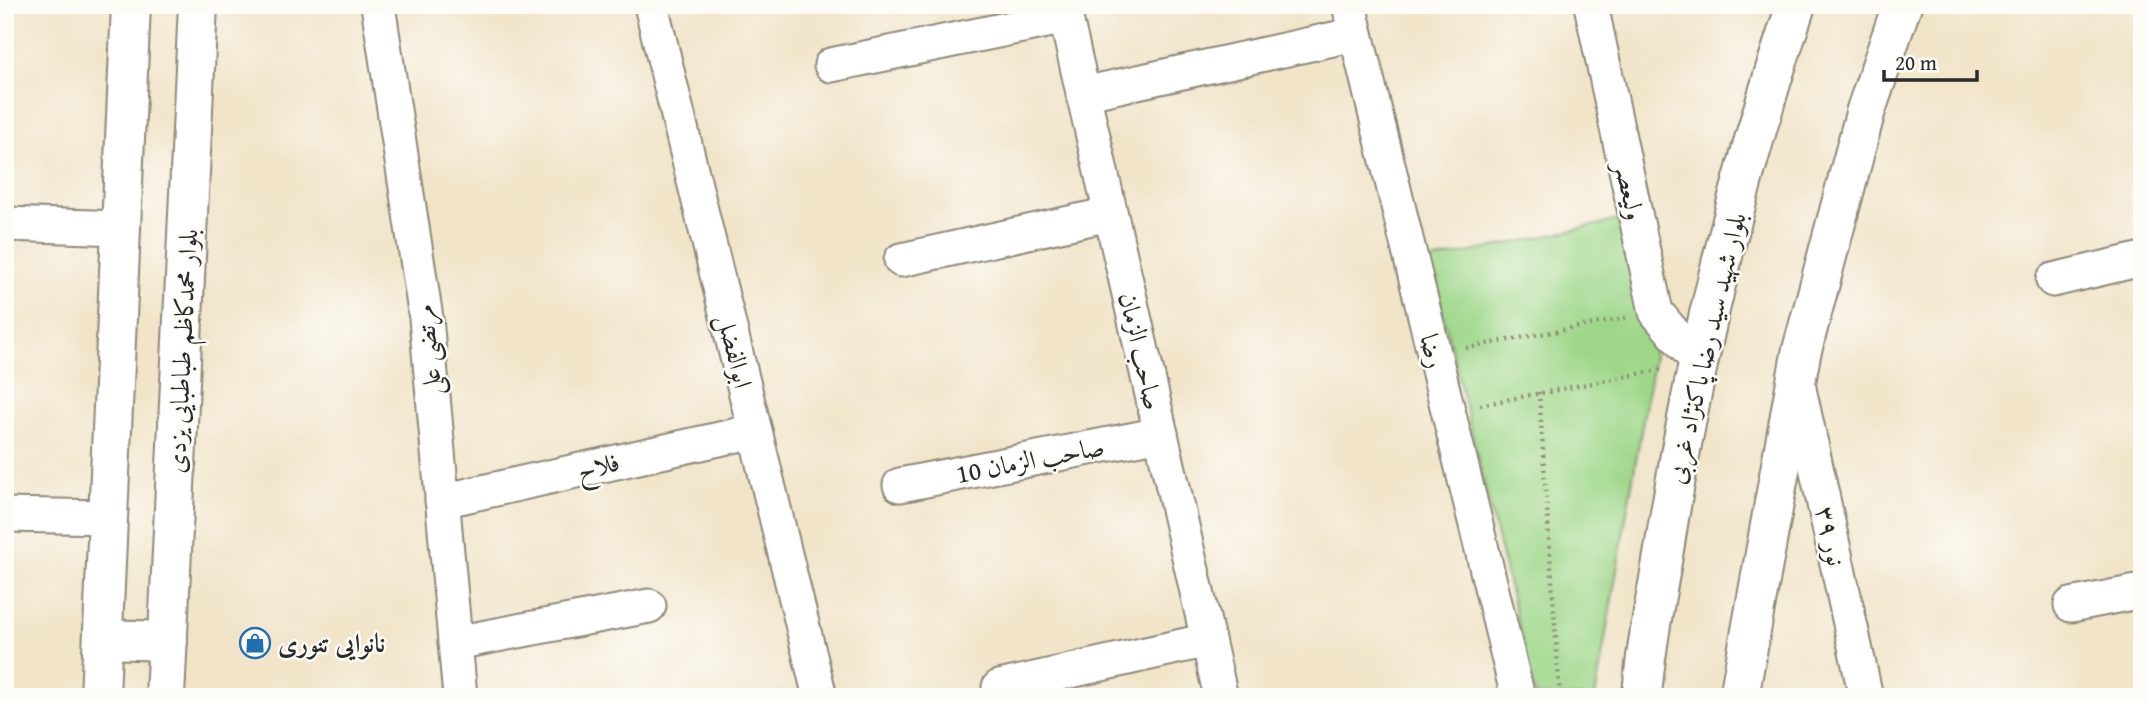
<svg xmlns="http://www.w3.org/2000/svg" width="2147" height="702" viewBox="0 0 2147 702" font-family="'Gentium Book Plus',Amiri,serif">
<rect width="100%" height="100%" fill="#fdfcf7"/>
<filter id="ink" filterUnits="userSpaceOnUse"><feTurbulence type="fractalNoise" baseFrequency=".0143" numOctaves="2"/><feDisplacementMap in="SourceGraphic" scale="14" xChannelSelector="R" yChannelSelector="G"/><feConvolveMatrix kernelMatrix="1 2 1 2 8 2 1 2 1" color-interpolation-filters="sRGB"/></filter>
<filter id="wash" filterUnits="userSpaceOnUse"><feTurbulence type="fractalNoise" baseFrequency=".00686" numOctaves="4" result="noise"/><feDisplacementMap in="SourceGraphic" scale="28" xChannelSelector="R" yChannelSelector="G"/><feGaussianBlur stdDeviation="1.57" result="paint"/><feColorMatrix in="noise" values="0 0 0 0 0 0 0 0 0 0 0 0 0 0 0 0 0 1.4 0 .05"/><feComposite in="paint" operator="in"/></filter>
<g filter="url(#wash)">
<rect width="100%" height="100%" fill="#f1e4c9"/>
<path fill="#9ed789" stroke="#64815a" stroke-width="2" d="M1620,220L1654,356L1595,697H1536L1430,261Z"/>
</g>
<g filter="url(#ink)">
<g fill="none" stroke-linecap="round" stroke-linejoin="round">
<g stroke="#8e887a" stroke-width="37">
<g id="minor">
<path d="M378,5L426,318L460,697"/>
<path d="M651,5L820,697"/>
<path d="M1063,5L1221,697"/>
<path d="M1349,5L1518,697"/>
<path d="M1591,5L1656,312L1699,363"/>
<path d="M831,65L1066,17"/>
<path d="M1083,94L1356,34"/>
<path d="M5,224L122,228"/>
<path d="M901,260L1110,214"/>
<path d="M2053,280L2142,259"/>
<path d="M1798,384L1866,697"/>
<path d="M900,485L1161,434"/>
<path d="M442,501L755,431"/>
<path d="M5,515L109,517"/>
<path d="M2071,605L2142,591"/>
<path d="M455,643L649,606"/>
<path d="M999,687L1208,640"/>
</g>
</g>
<g stroke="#8e887a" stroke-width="42">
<g id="secondary">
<path d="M104,639L168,641"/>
<path d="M100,697L131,5"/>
<path d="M165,697L198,5"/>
</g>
</g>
<g stroke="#8e887a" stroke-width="42">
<g id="primary">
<path d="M1642,697C1645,648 1656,599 1664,550C1692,367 1737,181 1796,5"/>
<path d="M1739,697L1801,354L1866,110L1902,5"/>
</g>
</g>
<g stroke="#8e887a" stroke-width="4.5" stroke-dasharray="2 5" stroke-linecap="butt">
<path d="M1466,348L1626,318"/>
<path d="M1539,392L1560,697"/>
<path d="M1480,405L1664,369"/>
</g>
<use href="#minor" stroke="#fff" stroke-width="33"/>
<use href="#secondary" stroke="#fff" stroke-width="38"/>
<use href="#primary" stroke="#fff" stroke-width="38"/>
</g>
</g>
<defs>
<g id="shop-ring" transform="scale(1.575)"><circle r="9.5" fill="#fdfcf7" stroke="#1f6fb2" stroke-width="1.5"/><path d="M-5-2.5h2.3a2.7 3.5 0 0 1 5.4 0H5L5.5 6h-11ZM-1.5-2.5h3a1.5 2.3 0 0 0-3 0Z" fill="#1f6fb2"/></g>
</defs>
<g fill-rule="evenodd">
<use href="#shop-ring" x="255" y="643"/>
</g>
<g text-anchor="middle" stroke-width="5" stroke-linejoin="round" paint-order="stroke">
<g font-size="26" fill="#2b2b2b" stroke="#fdfcf7">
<text transform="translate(1630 191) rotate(78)" y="9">ولیعصر</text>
<text transform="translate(1706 348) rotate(-77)" y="9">بلوار شهید سید رضا پاکنژاد غربی</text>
<text transform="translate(428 350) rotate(-96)" y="9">مرتضی علی</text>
<text transform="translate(182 351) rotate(-87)" y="9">بلوار محمدکاظم طباطبایی یزدی</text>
<text transform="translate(735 351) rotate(76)" y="9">ابوالفضل</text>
<text transform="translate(1141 351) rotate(77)" y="9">صاحب الزمان</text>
<text transform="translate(1433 351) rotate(76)" y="9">رضا</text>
<text transform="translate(1030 460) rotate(-11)" y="9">صاحب الزمان 10</text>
<text transform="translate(598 466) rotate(-13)" y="9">فلاح</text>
<text transform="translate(1831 536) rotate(78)" y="9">نور ۳۹</text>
</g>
<g font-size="26" font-weight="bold" fill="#2b2b2b" stroke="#fdfcf7" text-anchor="start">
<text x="278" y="652">نانوایی تنوری</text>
</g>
</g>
<rect width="2147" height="702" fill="none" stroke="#fdfcf7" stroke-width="28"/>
<path d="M1884 70v10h93v-10" fill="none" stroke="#2b2b2b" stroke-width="3.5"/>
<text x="1895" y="70" font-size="21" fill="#2b2b2b" stroke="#fdfcf7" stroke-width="5" paint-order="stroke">20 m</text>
</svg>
